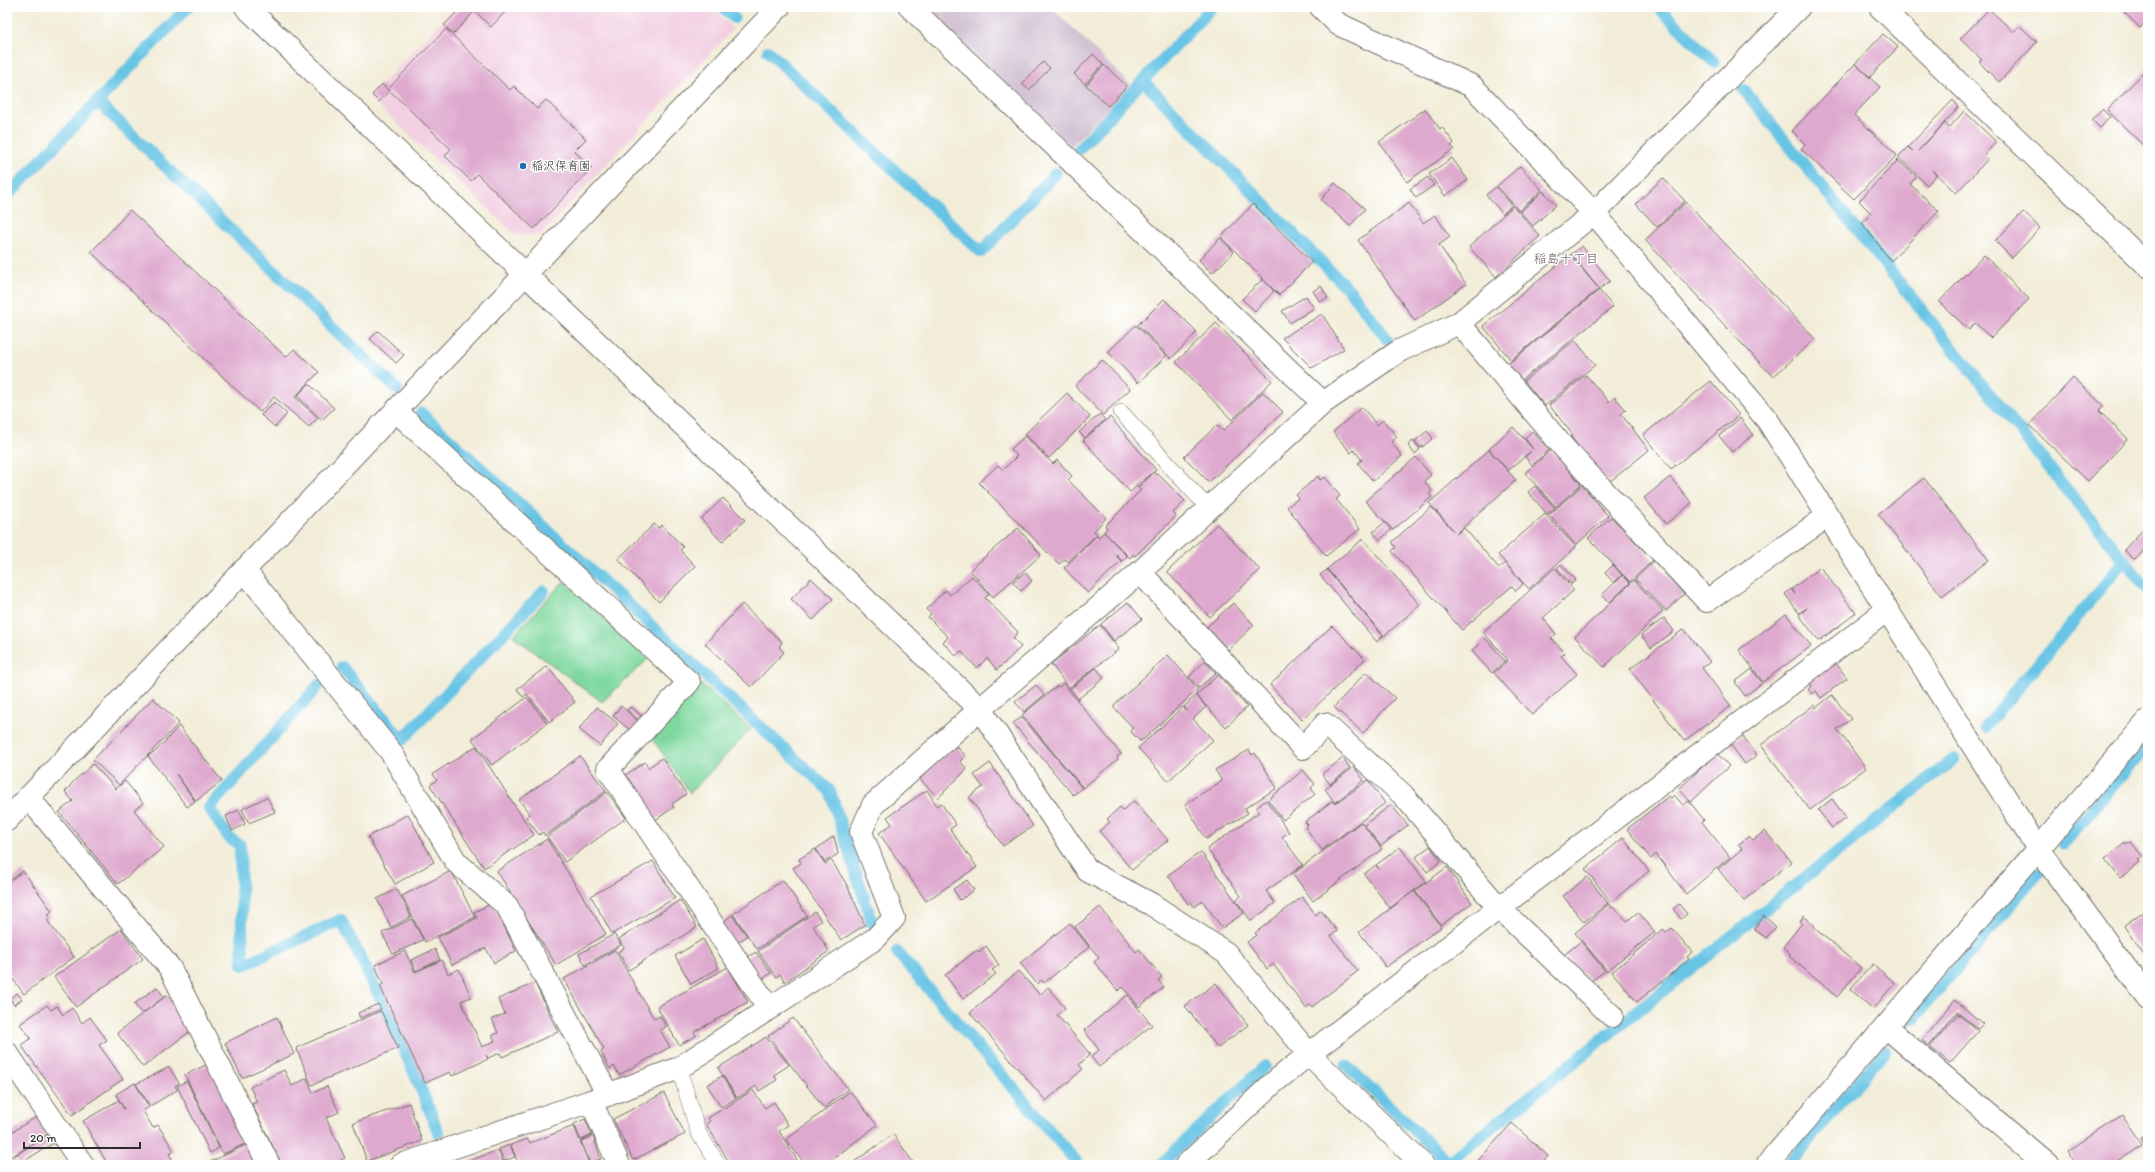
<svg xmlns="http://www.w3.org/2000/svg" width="2155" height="1172" viewBox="0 0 2155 1172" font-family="Itim,'Klee One',sans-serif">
<rect width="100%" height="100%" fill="#fff"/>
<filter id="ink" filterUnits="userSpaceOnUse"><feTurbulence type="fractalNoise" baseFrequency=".025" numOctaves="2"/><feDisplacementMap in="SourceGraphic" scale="8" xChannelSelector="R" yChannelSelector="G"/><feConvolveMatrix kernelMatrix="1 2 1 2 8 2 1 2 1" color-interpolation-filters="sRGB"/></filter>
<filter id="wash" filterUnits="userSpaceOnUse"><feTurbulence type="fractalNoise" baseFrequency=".012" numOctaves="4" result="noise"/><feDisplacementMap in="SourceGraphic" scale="16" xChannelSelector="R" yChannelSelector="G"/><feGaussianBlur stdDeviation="0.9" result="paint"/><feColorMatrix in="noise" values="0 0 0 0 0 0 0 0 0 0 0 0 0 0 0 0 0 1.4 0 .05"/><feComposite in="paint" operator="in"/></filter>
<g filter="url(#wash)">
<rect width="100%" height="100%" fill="#f2edd8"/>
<path fill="#f2cfe1" d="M456,7H712L733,29L540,235H516L369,97Z"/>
<path fill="#cfbdcf" d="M925,7H1051L1131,85L1071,146Z"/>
<g fill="#7ed89e" stroke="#548264">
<path d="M564,581L648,659L602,702L513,636Z"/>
<path d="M701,684L751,729L690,793L651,737Z"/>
</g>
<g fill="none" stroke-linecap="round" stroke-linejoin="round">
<g stroke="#67c4e5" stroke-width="12">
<path d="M723,7L734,18"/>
<path d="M1658,7L1714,62"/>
<path d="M768,51L981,252L1056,173"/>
<path d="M1143,81L1351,292L1387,339"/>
<path d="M1744,90L2148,590"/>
<path d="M97,101L397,389"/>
<path d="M1079,149L1212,7"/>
<path d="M7,196L188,7"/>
<path d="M421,413L830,791L872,923"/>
<path d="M342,667L402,740L544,591"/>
<path d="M320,684L209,808L229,838L240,845L243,965L341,920C378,990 410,1058 438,1132"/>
<path d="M1985,727L2125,560"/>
<path d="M2063,844L2148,745"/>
<path d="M897,952L1079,1165"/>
<path d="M1913,1019L2039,872"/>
<path d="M1346,1065L1448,1162"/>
<path d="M1791,1161L1885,1051"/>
<path d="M1447,1163L1954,759"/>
<path d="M1160,1165L1265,1066"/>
</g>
</g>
<g id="blocks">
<g fill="#dea9ce">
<path d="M462,7H467L473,13L453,34L444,25Z"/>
<path d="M471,7H510L491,27Z"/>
<path d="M2119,7H2148V20L2140,28Z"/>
<path d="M1989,9L2014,32L2020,26L2037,42L1999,82L1979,62L1982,60L1960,39Z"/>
<path d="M446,29L510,90L514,86L537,109L546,100L586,139L574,151L592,168L534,229L477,174L471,181L445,156L451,149L388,89Z"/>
<path d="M1883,34L1898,47L1870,77L1855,64Z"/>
<path d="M1093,54L1103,64L1085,84L1074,74Z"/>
<path d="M1043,62L1050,68L1029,90L1022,84Z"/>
<path d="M1855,64L1880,87L1854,115L1897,155L1854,199L1801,149L1805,144L1792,131Z"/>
<path d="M1104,65L1127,86L1108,106L1086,85Z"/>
<path d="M2148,68V150L2107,110Z"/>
<path d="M382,84L389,91L379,102L372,95Z"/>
<path d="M1953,100L1959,107L1918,151L1945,123L1949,128L1964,111L1996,142L1984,155L1988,159L1956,193L1932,170L1936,175L1927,185L1898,157L1908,147L1913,151L1908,147Z"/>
<path d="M1425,109L1440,129L1442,127L1454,143L1451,146L1454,149L1407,182L1379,142Z"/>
<path d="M2102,109L2110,117L2100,128L2092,120Z"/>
<path d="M1452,158L1468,180L1445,196L1429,174Z"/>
<path d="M1898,160L1916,177L1910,184L1939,211L1891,261L1862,223L1871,213L1859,201Z"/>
<path d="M1520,166L1542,190L1519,211L1497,186Z"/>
<path d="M1428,177L1434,185L1416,198L1410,189Z"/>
<path d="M1663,178L1685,201L1657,227L1636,204Z"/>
<path d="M1335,183L1365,209L1350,226L1321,200Z"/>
<path d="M1496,187L1512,205L1503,214L1486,195Z"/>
<path d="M1543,191L1556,205L1533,226L1520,212Z"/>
<path d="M1686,202L1815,339L1773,377L1645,240Z"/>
<path d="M1409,203L1423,223L1435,215L1450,237L1439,245L1466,284L1415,321L1358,240Z"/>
<path d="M1253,204L1312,262L1279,295L1221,237Z"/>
<path d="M1513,206L1540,236L1496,277L1469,247Z"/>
<path d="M130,210L286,357L294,349L319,372L295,397L318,418L309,427L274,397L260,412L91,252Z"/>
<path d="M2023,212L2040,228L2012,258L1995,241Z"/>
<path d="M1220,238L1234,252L1212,273L1199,260Z"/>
<path d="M1582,246L1610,281L1599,289L1571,254Z"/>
<path d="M1570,255L1599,289L1511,360L1483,326Z"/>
<path d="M1984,255L2029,299L1991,338L1975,323L1969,330L1939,302Z"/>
<path d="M1263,279L1274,291L1255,311L1242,299Z"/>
<path d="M1321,286L1328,298L1320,302L1313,291Z"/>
<path d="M1599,290L1613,307L1522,380L1508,364Z"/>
<path d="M1306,296L1314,308L1290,323L1282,311Z"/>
<path d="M1164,299L1197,332L1171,359L1138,325Z"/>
<path d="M1322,314L1344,349L1312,368L1282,338Z"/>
<path d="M1216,323L1272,381L1232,420L1176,362Z"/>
<path d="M1136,325L1166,356L1138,383L1108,352Z"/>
<path d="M378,331L404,355L396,363L370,339Z"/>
<path d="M1575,340L1595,365L1545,406L1524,381Z"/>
<path d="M1102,360L1130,389L1103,415L1075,386Z"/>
<path d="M1586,375L1609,402L1615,397L1626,410L1621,414L1649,450L1608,483L1571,437L1573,435L1549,405Z"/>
<path d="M2073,378L2104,406L2099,411L2128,439L2088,481L2029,425Z"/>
<path d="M1711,381L1739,415L1671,469L1643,435Z"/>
<path d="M309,384L334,408L322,420L297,396Z"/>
<path d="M1263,392L1283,412L1209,482L1184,457L1217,425L1223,431Z"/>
<path d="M1067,393L1090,417L1049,458L1025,434Z"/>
<path d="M274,402L287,414L275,427L261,415Z"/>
<path d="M1362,407L1377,425L1383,420L1397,437L1391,442L1402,456L1373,481L1358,463L1362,460L1354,450L1351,453L1333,432Z"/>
<path d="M1100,414L1105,420L1085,438L1079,432Z"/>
<path d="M1110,417L1156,470L1130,492L1083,440Z"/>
<path d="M1740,418L1753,435L1732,452L1719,436Z"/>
<path d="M1513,427L1533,449L1525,438L1532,431L1549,450L1532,465L1525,457L1531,451L1508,471L1489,449Z"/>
<path d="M1427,431L1433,438L1421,448L1415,441Z"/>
<path d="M1025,436L1053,464L1057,460L1072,476L1068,480L1106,518L1094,531L1097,534L1068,562L1065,559L1059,564L979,483L998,465L1003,470L1017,456L1011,449Z"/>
<path d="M1413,441L1420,449L1415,454L1408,445Z"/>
<path d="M1489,450L1516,480L1456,534L1464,528L1499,568L1505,563L1523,584L1516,591L1512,586L1462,630L1392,551L1396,547L1392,542L1431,507L1454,531L1429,503Z"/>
<path d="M1551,450L1581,484L1556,507L1525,473Z"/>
<path d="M1416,457L1431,475L1424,481L1432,491L1429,494L1432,497L1393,530L1365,501Z"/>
<path d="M1154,472L1156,475L1158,474L1185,501L1173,513L1176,516L1135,556L1133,554L1130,558L1104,532L1107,527L1105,526L1141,490L1138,488Z"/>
<path d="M1318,476L1320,480L1325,477L1340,496L1336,499L1360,529L1326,556L1287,507L1299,498L1296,495Z"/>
<path d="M1670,477L1692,503L1666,524L1644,498Z"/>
<path d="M1924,478L1989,560L1942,596L1878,514Z"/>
<path d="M1582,485L1608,516L1576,545L1549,515Z"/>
<path d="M1535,486L1555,508L1547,514L1528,492Z"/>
<path d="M723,498L745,520L722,542L701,519Z"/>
<path d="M1545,514L1576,547L1529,589L1498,555Z"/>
<path d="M1611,517L1653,560L1630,582L1588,538Z"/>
<path d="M1385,522L1391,530L1380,540L1373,532Z"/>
<path d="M654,524L659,528L662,525L683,547L680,550L695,566L659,602L618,559Z"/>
<path d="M1217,524L1260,570L1210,617L1167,572Z"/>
<path d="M2148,524V546L2135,560L2124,550Z"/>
<path d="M1018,528L1041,555L993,597L970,570Z"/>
<path d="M1104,532L1127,556L1122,561L1115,554L1121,561L1088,593L1064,568L1097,535L1099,537Z"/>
<path d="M1363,539L1420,605L1384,636L1327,569Z"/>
<path d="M1654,561L1684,594L1666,611L1635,579Z"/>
<path d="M1561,564L1576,580L1571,584L1557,568Z"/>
<path d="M1613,565L1622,575L1614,583L1605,573Z"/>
<path d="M1820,567L1856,613L1819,641L1799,615L1807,608L1799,613L1785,594L1791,589L1795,594L1792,589Z"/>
<path d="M1555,568L1574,590L1543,618L1556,634L1551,638L1565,653L1561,656L1577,674L1532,715L1494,673L1508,660L1483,632Z"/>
<path d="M1327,570L1383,636L1377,642L1320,575Z"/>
<path d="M1025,572L1032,581L1021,591L1013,582Z"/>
<path d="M1623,575L1630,583L1610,602L1602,595Z"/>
<path d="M972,576L989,594L985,598L1018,632L1013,638L1021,647L997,670L987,658L977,668L961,651L956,656L943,642L948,637L928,617L931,614L926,609L946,590L950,595Z"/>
<path d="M811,578L833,599L813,620L791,599Z"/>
<path d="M1634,580L1663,611L1604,667L1575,637Z"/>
<path d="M1128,602L1142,619L1114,641L1101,624Z"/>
<path d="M1233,603L1254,625L1228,650L1207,627Z"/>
<path d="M742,604L782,642L779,647L784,652L751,687L705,644Z"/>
<path d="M1786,614L1811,646L1763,682L1739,650Z"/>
<path d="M1664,618L1674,631L1651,648L1641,635Z"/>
<path d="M1100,625L1119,649L1069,688L1051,664Z"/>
<path d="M1332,626L1365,659L1302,720L1270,685Z"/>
<path d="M1684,629L1710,662L1702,668L1731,706L1684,741L1630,669Z"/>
<path d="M1485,638L1505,661L1492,673L1472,651Z"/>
<path d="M1168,655L1198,689L1144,739L1140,741L1130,731L1133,728L1113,706Z"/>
<path d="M1205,661L1216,673L1199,688L1189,677Z"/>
<path d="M1835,662L1847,678L1821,698L1816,691L1812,694L1808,689L1812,686L1809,682Z"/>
<path d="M547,666L575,702L549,722L527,694L523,697L517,689Z"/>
<path d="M1096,668L1104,678L1078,699L1070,689Z"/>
<path d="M1752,669L1762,683L1745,696L1735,682Z"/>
<path d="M1366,672L1395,698L1363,733L1334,707Z"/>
<path d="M1218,675L1247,707L1226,727L1196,695Z"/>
<path d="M1063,683L1121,754L1117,757L1118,759L1083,788L1022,715L1057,686L1059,687Z"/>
<path d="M1036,685L1044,695L1024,712L1015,702Z"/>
<path d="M1196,695L1206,707L1193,719L1213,740L1168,781L1138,748L1183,707L1189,713L1184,707Z"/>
<path d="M1832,695L1851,719L1837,729L1866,768L1810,810L1761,745L1814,705L1816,708Z"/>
<path d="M527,697L547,723L492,765L472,739Z"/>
<path d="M153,698L179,723L119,785L93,760Z"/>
<path d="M621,706L639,722L631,731L613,716Z"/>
<path d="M597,707L618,724L600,746L579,729Z"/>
<path d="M631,707L644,718L641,722L627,710Z"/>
<path d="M1022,717L1082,788L1073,795L1013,723Z"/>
<path d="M179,726L222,781L196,801L176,774L195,801L187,807L148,756L157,750Z"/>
<path d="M1742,735L1757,755L1745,764L1730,744Z"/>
<path d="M476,746L534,835L484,868L430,785L437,780L433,774Z"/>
<path d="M956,746L966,756L960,761L967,769L938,798L920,779L949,751L950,752Z"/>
<path d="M1249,750L1252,755L1255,753L1277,788L1245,808L1248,813L1206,839L1185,804L1222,781L1215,770Z"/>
<path d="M1717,753L1729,766L1691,802L1679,789Z"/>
<path d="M580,756L606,791L545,836L543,832L539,835L526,817L530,814L519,800Z"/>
<path d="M662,758L686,794L672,804L674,807L654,821L624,776L645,762L648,768Z"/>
<path d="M1343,758L1350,768L1330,784L1322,774Z"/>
<path d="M990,763L1033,826L1003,846L969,797L983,787L974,775Z"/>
<path d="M93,764L116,789L125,781L143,803L134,810L164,847L118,884L59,812L73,801L65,792L74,781Z"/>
<path d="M1354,767L1364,780L1335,803L1325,789Z"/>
<path d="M1303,770L1315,784L1311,788L1315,794L1283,820L1268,800Z"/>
<path d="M1368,780L1385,803L1322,850L1305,827L1308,825L1305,822L1332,801L1335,804Z"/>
<path d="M927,790L937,806L941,803L956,825L950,829L977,867L926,901L879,833L892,824L887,817Z"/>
<path d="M607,792L626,818L565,862L547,837Z"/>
<path d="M1674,795L1683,805L1689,801L1704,820L1702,822L1730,857L1686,894L1656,854L1651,859L1627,829L1669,796L1671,798Z"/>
<path d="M267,797L275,812L249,823L242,809Z"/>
<path d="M1832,799L1846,818L1832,828L1818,810Z"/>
<path d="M1266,800L1289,832L1282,837L1303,865L1266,891L1275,903L1251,921L1236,900L1241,896L1207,849L1259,812L1256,808Z"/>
<path d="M1134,801L1168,840L1132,870L1099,831L1110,822L1107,819L1120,807L1123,810Z"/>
<path d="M1391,805L1408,825L1381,846L1364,825Z"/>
<path d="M239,810L245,824L232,831L226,816Z"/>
<path d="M408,814L434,862L395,884L368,837Z"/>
<path d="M1361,822L1382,849L1313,901L1293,874Z"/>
<path d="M1765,831L1791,862L1744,901L1718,869L1742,849L1738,845L1749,836L1753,840Z"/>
<path d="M834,836L838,854L825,862L816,849Z"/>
<path d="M1623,838L1649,871L1611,902L1585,869Z"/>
<path d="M547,839L606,934L556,965L497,871Z"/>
<path d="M2131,842L2143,857L2138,860L2140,862L2120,878L2105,859L2125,843L2126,845Z"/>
<path d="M1430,846L1441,861L1427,872L1416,857Z"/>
<path d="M1400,847L1426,882L1390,908L1364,874L1376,865L1380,870L1376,865Z"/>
<path d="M815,849L825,864L831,860L847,885L865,925L841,940L793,868L801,863L799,859Z"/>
<path d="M1201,852L1244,913L1222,928L1203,901L1194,907L1191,902L1188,904L1168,875Z"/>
<path d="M653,861L675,898L612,934L591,896Z"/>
<path d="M1447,867L1472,903L1441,925L1415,891Z"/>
<path d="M23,871L52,911L48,914L50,917L47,920L74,957L24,994L7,971V883Z"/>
<path d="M451,871L475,917L425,942L402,896Z"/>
<path d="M1587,877L1608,903L1584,922L1563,896Z"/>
<path d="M783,880L807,916L757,949L733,914Z"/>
<path d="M967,880L974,890L960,900L953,889Z"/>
<path d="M397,889L411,917L391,927L377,899Z"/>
<path d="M1414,891L1441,927L1386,967L1359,932Z"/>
<path d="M1302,897L1316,915L1321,910L1337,931L1331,936L1358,971L1312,1007L1310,1005L1306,1008L1273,964L1267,969L1247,942L1257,935L1255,933Z"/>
<path d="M680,900L697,927L629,970L618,952L624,948L619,939Z"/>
<path d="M493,903L516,951L494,963L486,948L452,965L438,937L477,918L474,912Z"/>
<path d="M1609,904L1612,908L1614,907L1627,921L1638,912L1655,932L1607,971L1575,933Z"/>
<path d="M1679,904L1687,914L1681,919L1673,909Z"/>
<path d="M1100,907L1136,952L1139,949L1162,977L1158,980L1164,987L1139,1007L1123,987L1118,991L1094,962L1099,958L1075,927Z"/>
<path d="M2148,909V955L2145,957L2124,926Z"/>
<path d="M815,912L821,921L813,926L829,951L785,982L780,974L776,977L758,951Z"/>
<path d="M732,915L747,936L735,944L721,923Z"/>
<path d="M1764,916L1776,927L1766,938L1754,929Z"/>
<path d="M1804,916L1815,926L1813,927L1861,968L1837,997L1789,956L1791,954L1783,947L1802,923L1800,922Z"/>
<path d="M412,919L423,940L393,954L382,933Z"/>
<path d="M1070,923L1089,947L1044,983L1042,980L1037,984L1020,963Z"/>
<path d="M1672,928L1692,952L1687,957L1689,959L1637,1002L1612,972L1663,929L1666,932Z"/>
<path d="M121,929L143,959L76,1007L54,977Z"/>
<path d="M614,934L621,945L585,965L579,954Z"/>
<path d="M703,939L719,968L691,984L675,956Z"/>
<path d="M1581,941L1605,971L1591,981L1564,955Z"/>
<path d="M986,946L999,965L992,970L996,974L963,999L945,975L977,950L979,952Z"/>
<path d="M435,949L440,960L416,971L411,960Z"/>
<path d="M615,950L654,1019L660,1016L666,1027L660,1030L670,1047L619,1075L614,1066L610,1069L601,1052L604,1049L564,979Z"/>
<path d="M405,951L415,972L442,960L448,974L459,969L471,997L461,1001L482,1047L495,1041L492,1035L498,1033L492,1019L505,1014L498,999L535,983L558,1032L502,1057L500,1053L488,1058L486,1055L488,1059L452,1076L450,1072L425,1083L380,986L383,984L375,965Z"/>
<path d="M756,952L771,973L761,980L746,958Z"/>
<path d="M1873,964L1895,983L1873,1009L1850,989Z"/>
<path d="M728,967L748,1002L694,1032L696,1036L679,1045L657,1007Z"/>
<path d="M1018,971L1040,995L1048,987L1065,1008L1057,1015L1090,1054L1079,1065L1083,1069L1046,1101L970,1013Z"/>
<path d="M1216,983L1248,1025L1218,1048L1185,1006Z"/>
<path d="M157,987L164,997L142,1014L134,1004Z"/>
<path d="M17,993L22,999L14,1005L10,998Z"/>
<path d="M167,995L193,1029L143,1067L117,1033Z"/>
<path d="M1127,995L1152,1025L1099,1067L1091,1057L1099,1050L1084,1030Z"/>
<path d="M1955,1000L1983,1024L1978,1029L1957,1012L1929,1046L1922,1040Z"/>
<path d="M378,1004L381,1009L360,1018L358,1013Z"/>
<path d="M47,1005L51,1010L57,1006L63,1015L72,1008L82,1023L90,1017L107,1040L99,1045L123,1079L72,1115L21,1045L31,1038L20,1024Z"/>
<path d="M381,1011L398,1048L312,1085L296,1048Z"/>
<path d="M1958,1014L1978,1031L1950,1063L1930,1047Z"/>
<path d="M277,1017L294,1054L242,1078L225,1043Z"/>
<path d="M793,1018L848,1089L824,1108L768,1036Z"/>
<path d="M766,1037L789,1065L774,1075L777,1080L759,1091L756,1086L737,1098L718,1068Z"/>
<path d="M210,1063L249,1142L223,1154L185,1075Z"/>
<path d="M169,1067L179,1083L175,1086L177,1090L150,1106L136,1084Z"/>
<path d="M284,1070L292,1086L307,1078L313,1093L327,1086L339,1112L326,1118L345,1158L330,1165H282L252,1104L257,1102L250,1087Z"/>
<path d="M722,1076L736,1098L721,1107L707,1085Z"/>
<path d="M187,1081L219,1148L210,1153L177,1086Z"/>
<path d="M135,1083L149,1107L143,1111L153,1128L158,1125L174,1151L169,1154L176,1165H108L83,1121L119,1100L124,1109L116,1094Z"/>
<path d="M753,1090L765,1108L774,1102L788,1125L779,1131L800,1165H731L706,1124L710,1121L708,1118Z"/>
<path d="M850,1091L877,1125L825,1165H806L786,1140Z"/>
<path d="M664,1093L685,1134L633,1160L613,1119Z"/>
<path d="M409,1103L422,1141L367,1161L353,1123Z"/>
<path d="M2122,1115L2142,1145L2111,1165H2077L2068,1151Z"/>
<path d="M38,1116L48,1134L11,1157L7,1150V1135Z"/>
<path d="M585,1119L592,1135L581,1140L574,1124Z"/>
<path d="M1512,1123L1548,1156L1539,1165H1474Z"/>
<path d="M574,1126L589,1164L519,1165L511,1145L527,1139L530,1143Z"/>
<path d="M893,1134L915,1165H850Z"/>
<path d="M2148,1134V1148L2147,1149L2141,1138Z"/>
<path d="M49,1135L54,1143L19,1164L14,1156Z"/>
<path d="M593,1136L601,1159L590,1163L581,1141Z"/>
<path d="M247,1144L257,1165H209L208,1163Z"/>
<path d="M510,1145L515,1157L504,1161L499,1149Z"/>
<path d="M498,1150L504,1165H459Z"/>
</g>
</g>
</g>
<g filter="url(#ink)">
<use href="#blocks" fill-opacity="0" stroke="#716f68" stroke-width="1"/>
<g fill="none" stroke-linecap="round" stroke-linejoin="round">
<g stroke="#716f68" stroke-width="16">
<g id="service">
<path d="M1121,412L1209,509"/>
<path d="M679,1068L698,1132L719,1165"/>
</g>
</g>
<g stroke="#716f68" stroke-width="24">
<g id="minor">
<path d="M246,7L980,709L1088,871L1151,904L1226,953L1309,1054L1423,1165"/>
<path d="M910,7L1323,403"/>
<path d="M1321,7L1338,24L1472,86L1594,213L1768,421L2038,849L2148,998"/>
<path d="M1880,7L2148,266"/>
<path d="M1459,323L1565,449L1707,601L1828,516"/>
<path d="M396,411L689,682L608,769L769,1008"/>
<path d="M244,570L391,752L456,862L507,906L608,1095"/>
<path d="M1140,572L1303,748L1325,724L1403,795L1499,908L1612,1016"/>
<path d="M28,797L170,968L269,1165"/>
<path d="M7,820L779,7"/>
<path d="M1886,1027L2048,1165"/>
<path d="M7,1053L83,1165"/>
<path d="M591,1101L619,1165"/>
<path d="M401,1165L591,1101L679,1068L876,938L894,918L861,832L873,805L980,709L1140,572L1323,403L1399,351L1459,323L1594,213L1799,7"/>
<path d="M1186,1165L1272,1084L1309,1054L1887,610"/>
<path d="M1767,1165L2148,721"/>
</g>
</g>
<use href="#service" stroke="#fff" stroke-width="15"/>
<use href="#minor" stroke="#fff" stroke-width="22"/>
</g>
</g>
<circle fill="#1f6fb2" stroke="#fff" stroke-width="1.5" cx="523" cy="166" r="4"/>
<g text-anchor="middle" stroke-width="3" stroke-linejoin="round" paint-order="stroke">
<g font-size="12" fill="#2b2b2b" stroke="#fff" text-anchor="start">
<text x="531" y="170">稲沢保育園</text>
</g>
<g font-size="13" fill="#6a5764" stroke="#fff">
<text x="1566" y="263">稲島十丁目</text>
</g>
</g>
<rect width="2155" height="1172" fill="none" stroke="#fff" stroke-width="24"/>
<path d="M24 1142v6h116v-6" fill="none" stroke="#2b2b2b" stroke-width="2"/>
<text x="30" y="1142" font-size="12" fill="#2b2b2b" stroke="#ffffff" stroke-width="3" paint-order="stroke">20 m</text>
</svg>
